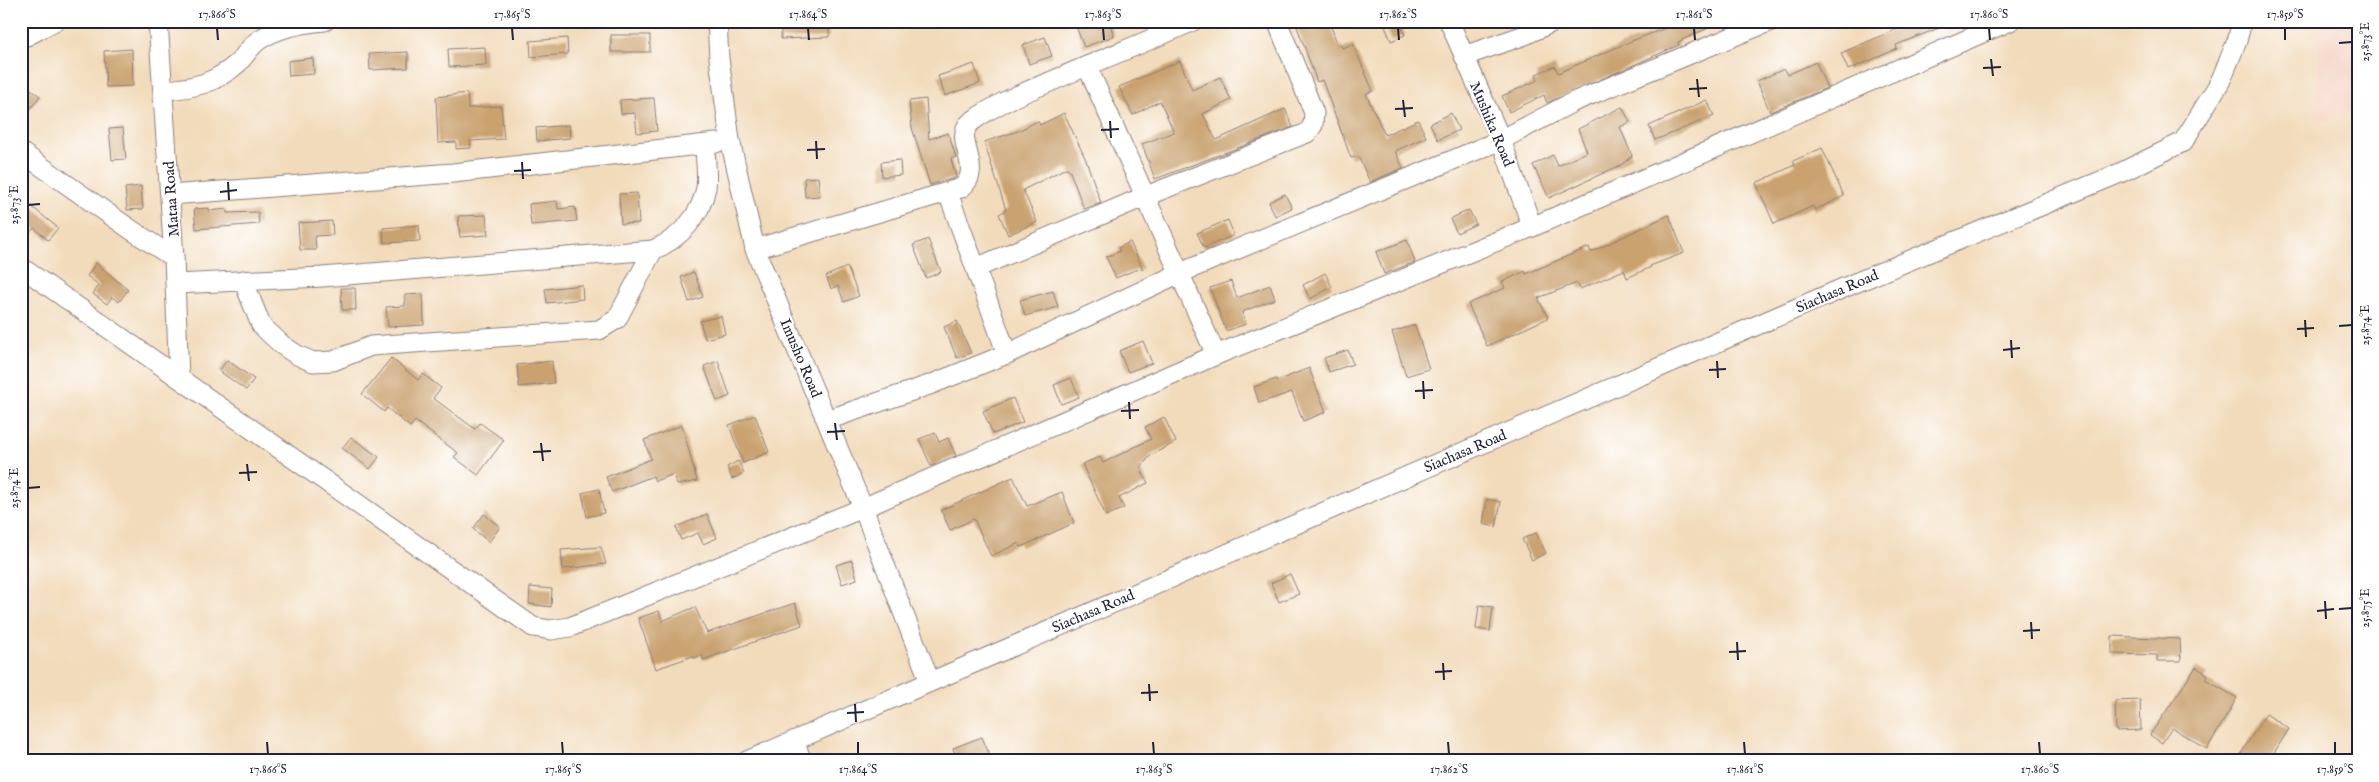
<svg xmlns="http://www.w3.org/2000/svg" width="2379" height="782" viewBox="0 0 2379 782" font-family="'IM FELL English',serif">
<rect width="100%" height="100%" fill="#fff"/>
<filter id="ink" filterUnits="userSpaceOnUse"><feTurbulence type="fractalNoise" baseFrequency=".02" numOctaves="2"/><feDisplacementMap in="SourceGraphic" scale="10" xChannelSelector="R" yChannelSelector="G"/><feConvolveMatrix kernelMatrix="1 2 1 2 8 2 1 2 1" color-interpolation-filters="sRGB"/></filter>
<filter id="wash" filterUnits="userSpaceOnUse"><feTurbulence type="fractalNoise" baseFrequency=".0096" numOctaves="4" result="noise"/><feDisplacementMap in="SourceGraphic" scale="20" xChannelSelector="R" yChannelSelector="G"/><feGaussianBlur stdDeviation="1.12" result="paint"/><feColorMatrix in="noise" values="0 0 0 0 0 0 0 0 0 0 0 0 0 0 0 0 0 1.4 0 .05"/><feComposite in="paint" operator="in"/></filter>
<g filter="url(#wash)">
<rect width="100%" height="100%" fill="#f2dbbb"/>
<path fill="#f5d3c2" d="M2320,21H2358V109L2316,124Z"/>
<g id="blocks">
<g fill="#c9a26f">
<path d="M803,21L829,22V37L781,39V24L803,23Z"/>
<path d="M1074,21H1109L1114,36L1084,47Z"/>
<path d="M1295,21H1329L1338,46L1341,45L1342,48L1353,44L1373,91L1366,94L1385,135L1418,120L1426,137L1395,151L1403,168L1370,182L1358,156L1351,158L1322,80L1317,82Z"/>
<path d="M1383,21H1399L1405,35L1391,41Z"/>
<path d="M1684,21H1723L1678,42L1679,45L1547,103L1544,95L1509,112L1502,96L1538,80L1536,74L1555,66L1558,73L1629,42Z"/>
<path d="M1916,21L1954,22L1896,45L1897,49L1848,70L1841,53Z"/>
<rect x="611" y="35" width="39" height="17"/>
<path d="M1045,37L1052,56L1029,64L1023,45Z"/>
<path d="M567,38L568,54L531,57L530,41Z"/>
<path d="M485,47L486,65L449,67L448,49Z"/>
<path d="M132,49L133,86L106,87L104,51Z"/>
<path d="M408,52V68L370,70L369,54Z"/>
<path d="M313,58L314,74L289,76L288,61Z"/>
<path d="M1180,61L1192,90L1220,77L1231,100L1203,114L1216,140L1285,109L1293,127L1155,179L1142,144L1174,132L1160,101L1133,115L1119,87Z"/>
<path d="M1816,62L1827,88L1770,112L1757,81L1784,69L1787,75Z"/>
<path d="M974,64L980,83L945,96L938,76Z"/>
<path d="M21,82L40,96L21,121Z"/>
<path d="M467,93L468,108L501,106L504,139L470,141L471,148L456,149V142L438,143L436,97Z"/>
<path d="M654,98L657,131L637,133L635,113L621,114L620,100Z"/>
<path d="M926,99L929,139L948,133L956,157L951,159L956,176L955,178L930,185L912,128L909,101Z"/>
<path d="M1707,100L1714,116L1655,140L1649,126Z"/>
<path d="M1622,107L1630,122L1620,127L1632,156L1621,165L1549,198L1533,165L1553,155L1558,166L1587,152L1578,129Z"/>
<path d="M1064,113L1086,160L1101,203L1084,209L1069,169L1066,168L1023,190L1037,222L1008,235L999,214L1006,210L984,142L1018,131L1038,121L1040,125Z"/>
<path d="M1451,113L1459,130L1438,140L1430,124Z"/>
<path d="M569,125L570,138L537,141L536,128Z"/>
<path d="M123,128L126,159L112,160L109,129Z"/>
<path d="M1822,148L1844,196L1815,210L1813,206L1774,224L1756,183L1795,165L1793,161Z"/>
<path d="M900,160L901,175L882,177L881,162Z"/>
<path d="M818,177L820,196L805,197L804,178Z"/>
<path d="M141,186L143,209L127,210L125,188Z"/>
<path d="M637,193L639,223L621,224L619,194Z"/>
<path d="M1285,194L1292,208L1275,216L1269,202Z"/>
<path d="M557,201L558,209L575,207L577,221L531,225L529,204Z"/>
<path d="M31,206L58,228L48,240L34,228L21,243V218Z"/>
<path d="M209,208V211L226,209L227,213L258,212L259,224L196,229L194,209Z"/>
<path d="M1469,210L1476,224L1457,233L1450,219Z"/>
<path d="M486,215L488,235L460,237L458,216Z"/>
<path d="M1669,215L1684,253L1650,266L1651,267L1627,278L1624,270L1580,289L1577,283L1538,298L1548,318L1487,346L1468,304L1505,288L1502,282L1525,271L1526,274L1589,247L1591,252Z"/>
<path d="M1228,220L1234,235L1204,248L1197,233Z"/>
<path d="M332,221L333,235L315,236L316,250H300L298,223Z"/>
<path d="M419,225L420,241L384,243L383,228Z"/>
<path d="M928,239L941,272L926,278L913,245Z"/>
<path d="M1407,240L1415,262L1384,274L1376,252Z"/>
<path d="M1130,242L1143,269L1135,270L1116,278L1106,257L1120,251L1118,248Z"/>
<path d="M96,263L128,290L119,302L112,297L107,304L93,294L99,285L87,276Z"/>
<path d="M847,267L859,296L844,302L838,286L831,289L826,276Z"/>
<path d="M694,272L703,297L689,302L681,277Z"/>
<path d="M1325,273L1332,287L1310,299L1303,285Z"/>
<path d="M1231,281L1237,298L1270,285L1275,299L1242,312L1246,324L1226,331L1210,288Z"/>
<path d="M582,285L583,299L547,303L545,289Z"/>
<path d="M341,288H355L356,310H342Z"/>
<path d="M1053,291L1058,307L1025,316L1020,300Z"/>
<path d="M423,294L424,325L388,327L386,307L405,306V295Z"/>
<path d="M721,316L725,334L705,339L700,321Z"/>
<path d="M957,321L971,353L957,358L944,327Z"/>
<path d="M1415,325L1429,369L1406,376L1392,332Z"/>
<path d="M1143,341L1152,363L1128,372L1119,351Z"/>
<path d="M1348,350L1353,364L1329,372L1324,358Z"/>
<path d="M391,358L418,380L423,374L441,388L433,398L475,429L480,423L504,440L478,475L454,457L458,453L415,421L410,427L387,408L384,412L362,394Z"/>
<path d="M227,360L254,379L246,390L219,371Z"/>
<path d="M552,361L554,383L519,387L517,365Z"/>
<path d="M718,361L730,396L717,401L704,366Z"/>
<path d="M1309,368L1326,412L1303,421L1292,392L1259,403L1254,387L1276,379L1277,381Z"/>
<path d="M1071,378L1079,397L1061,404L1054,385Z"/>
<path d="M1013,398L1023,422L993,434L983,411Z"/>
<path d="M755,415L769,452L743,463L729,425Z"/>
<path d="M1164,417L1176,442L1151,455L1140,468L1148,483L1119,498L1124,508L1106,516L1082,464L1100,457L1103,463L1151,439L1145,427Z"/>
<path d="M682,425L697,481L677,485L674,474L655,481L653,476L612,492L606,477L651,459L644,440Z"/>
<path d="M935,433L939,442L948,438L956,456L931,466L919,439Z"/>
<path d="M351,437L379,457L370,469L342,448Z"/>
<path d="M738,461L744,473L732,479L727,467Z"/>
<path d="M1013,477L1027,506L1062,492L1074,523L1021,547L1019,543L991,556L974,519L950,530L941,510Z"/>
<path d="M599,489L604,513L587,517L582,493Z"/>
<path d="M1487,499L1501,502L1496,527L1483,524Z"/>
<path d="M484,514L500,527L489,542L473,529Z"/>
<path d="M707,514L717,538L703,544L698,533L681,540L676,527Z"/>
<path d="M1536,533L1546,553L1532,560L1522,539Z"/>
<path d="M601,547L606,564L563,569L561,550Z"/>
<path d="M852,560L857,579L842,584L836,565Z"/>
<path d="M1290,574L1299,594L1279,602L1271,583Z"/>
<path d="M530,587L552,589L551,607L529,604Z"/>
<path d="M795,603L802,625L703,660L702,655L694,658L693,656L656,669L638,618L659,611L662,621L695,607L707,633Z"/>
<path d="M1479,605L1493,607L1490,631L1476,629Z"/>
<path d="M2112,636L2180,639L2181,661H2157V655L2112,654Z"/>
<path d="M2196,667L2208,675L2205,679L2237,698L2207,749L2172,728L2162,743L2150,735Z"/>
<path d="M2140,700L2141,730L2116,731L2115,701Z"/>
<path d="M2266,714L2289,729L2269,761H2236Z"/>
<path d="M982,737L992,761H957L953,748Z"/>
</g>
</g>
</g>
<g filter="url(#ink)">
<use href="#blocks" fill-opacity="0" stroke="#8a7e7b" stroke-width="1"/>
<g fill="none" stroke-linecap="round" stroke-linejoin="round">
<g stroke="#8a7e7b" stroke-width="21">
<g id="minor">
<path d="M158,21L174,258L179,378"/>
<path d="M717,21L719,58L730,140L755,249L863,508L930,682"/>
<path d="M1449,21L1501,140L1532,227"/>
<path d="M21,36H27L55,21"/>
<path d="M1464,56L1525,35L1555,21"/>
<path d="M1087,66L1216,355"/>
<path d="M164,90C194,88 214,84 238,63C245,56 250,46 259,40C278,27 302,23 325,21"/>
<path d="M21,152L130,229L174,258"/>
<path d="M948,193L1007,354"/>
<path d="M170,195L453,173L716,143"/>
<path d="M755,249L961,188C986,169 951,138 971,122C995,104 1025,92 1052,81C1099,60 1147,42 1193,21"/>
<path d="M21,267L533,627L551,630L570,627L863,508L1216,355L1532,227L2010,21"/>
<path d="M976,268L1146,196L1307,133L1313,125L1314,113L1277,21"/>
<path d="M243,280L261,325L282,345L297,355L313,362L333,361L371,346L599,330L617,319L653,250"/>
<path d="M176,284L322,277L653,250C679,239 700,218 706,188C708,175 705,159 705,146"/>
<path d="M827,420L932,384L1007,354L1180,273L1501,140L1573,102L1771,21"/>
<path d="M794,741L802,761"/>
<path d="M747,761L1855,283L2120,173L2183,142L2220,82L2237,41L2242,21"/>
</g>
</g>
<use href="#minor" stroke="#fff" stroke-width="19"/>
</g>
</g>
<path fill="none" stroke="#22223b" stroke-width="2" d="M217,28L218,40M512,28L513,40M808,28L809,40M1103,28L1104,40M1398,28L1399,40M1694,28L1695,40M1989,28L1990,40M2285,28V40M2339,43L2352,42M1991,59L1993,76M1983,68L2001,67M1697,79L1699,97M1689,89L1707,88M1403,100L1405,117M1395,109L1413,108M1110,121L1111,138M1101,130L1119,129M816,141L817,159M807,150L825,149M522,162L523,179M514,171L531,170M228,182L229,200M220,192L237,190M28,205L40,204M2305,320L2306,337M2339,326L2352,325M2297,329L2314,328M2011,340L2012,358M2003,350L2020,348M1717,361L1718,378M1709,370L1726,369M1423,381L1424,399M1415,391L1433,390M1129,402L1130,419M1121,411L1139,410M835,423L837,440M827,432L845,431M541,443L543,461M533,452L551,451M247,464L249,481M239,473L257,472M28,488L40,487M2325,601L2326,619M2339,609L2352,608M2317,611L2334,609M2031,622L2032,639M2023,631L2040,630M1737,642L1738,660M1729,652L1746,651M1443,663L1444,680M1435,672L1452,671M1149,684L1150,701M1141,693L1158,692M855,704L856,722M847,713L864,712M267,742L268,754M562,742L563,754M858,742V754M1153,742L1154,754M1448,742L1449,754M1744,742L1745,754M2039,742L2040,754M2335,742V754"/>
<g text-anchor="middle" stroke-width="4.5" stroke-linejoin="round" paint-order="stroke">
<g font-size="15" fill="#22223b" stroke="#fff">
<text transform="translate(1492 124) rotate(67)" y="5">Mushika Road</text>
<text transform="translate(171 199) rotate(-94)" y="5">Mataa Road</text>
<text transform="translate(1837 291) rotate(-23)" y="5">Siachasa Road</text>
<text transform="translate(801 358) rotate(67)" y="5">Imusho Road</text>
<text transform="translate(1465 451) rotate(-23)" y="5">Siachasa Road</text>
<text transform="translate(1093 611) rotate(-23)" y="5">Siachasa Road</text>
</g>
</g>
<rect width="2379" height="782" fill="none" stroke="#fff" stroke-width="55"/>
<rect x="28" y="28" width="2324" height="726" fill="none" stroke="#22223b" stroke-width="2"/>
<g font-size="12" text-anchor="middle" fill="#22223b">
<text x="217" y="18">17.866°S</text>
<text x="512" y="18">17.865°S</text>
<text x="808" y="18">17.864°S</text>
<text x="1103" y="18">17.863°S</text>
<text x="1398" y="18">17.862°S</text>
<text x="1694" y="18">17.861°S</text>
<text x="1989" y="18">17.860°S</text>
<text x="2285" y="18">17.859°S</text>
<text transform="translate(2365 42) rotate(-90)" y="4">25.873°E</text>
<text transform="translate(14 205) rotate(-90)" y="4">25.873°E</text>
<text transform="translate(2365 325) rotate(-90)" y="4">25.874°E</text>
<text transform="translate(14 488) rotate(-90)" y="4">25.874°E</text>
<text transform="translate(2365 608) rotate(-90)" y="4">25.875°E</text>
<text x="268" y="773">17.866°S</text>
<text x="563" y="773">17.865°S</text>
<text x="858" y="773">17.864°S</text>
<text x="1154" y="773">17.863°S</text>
<text x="1449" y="773">17.862°S</text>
<text x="1745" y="773">17.861°S</text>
<text x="2040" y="773">17.860°S</text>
<text x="2335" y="773">17.859°S</text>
</g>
</svg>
